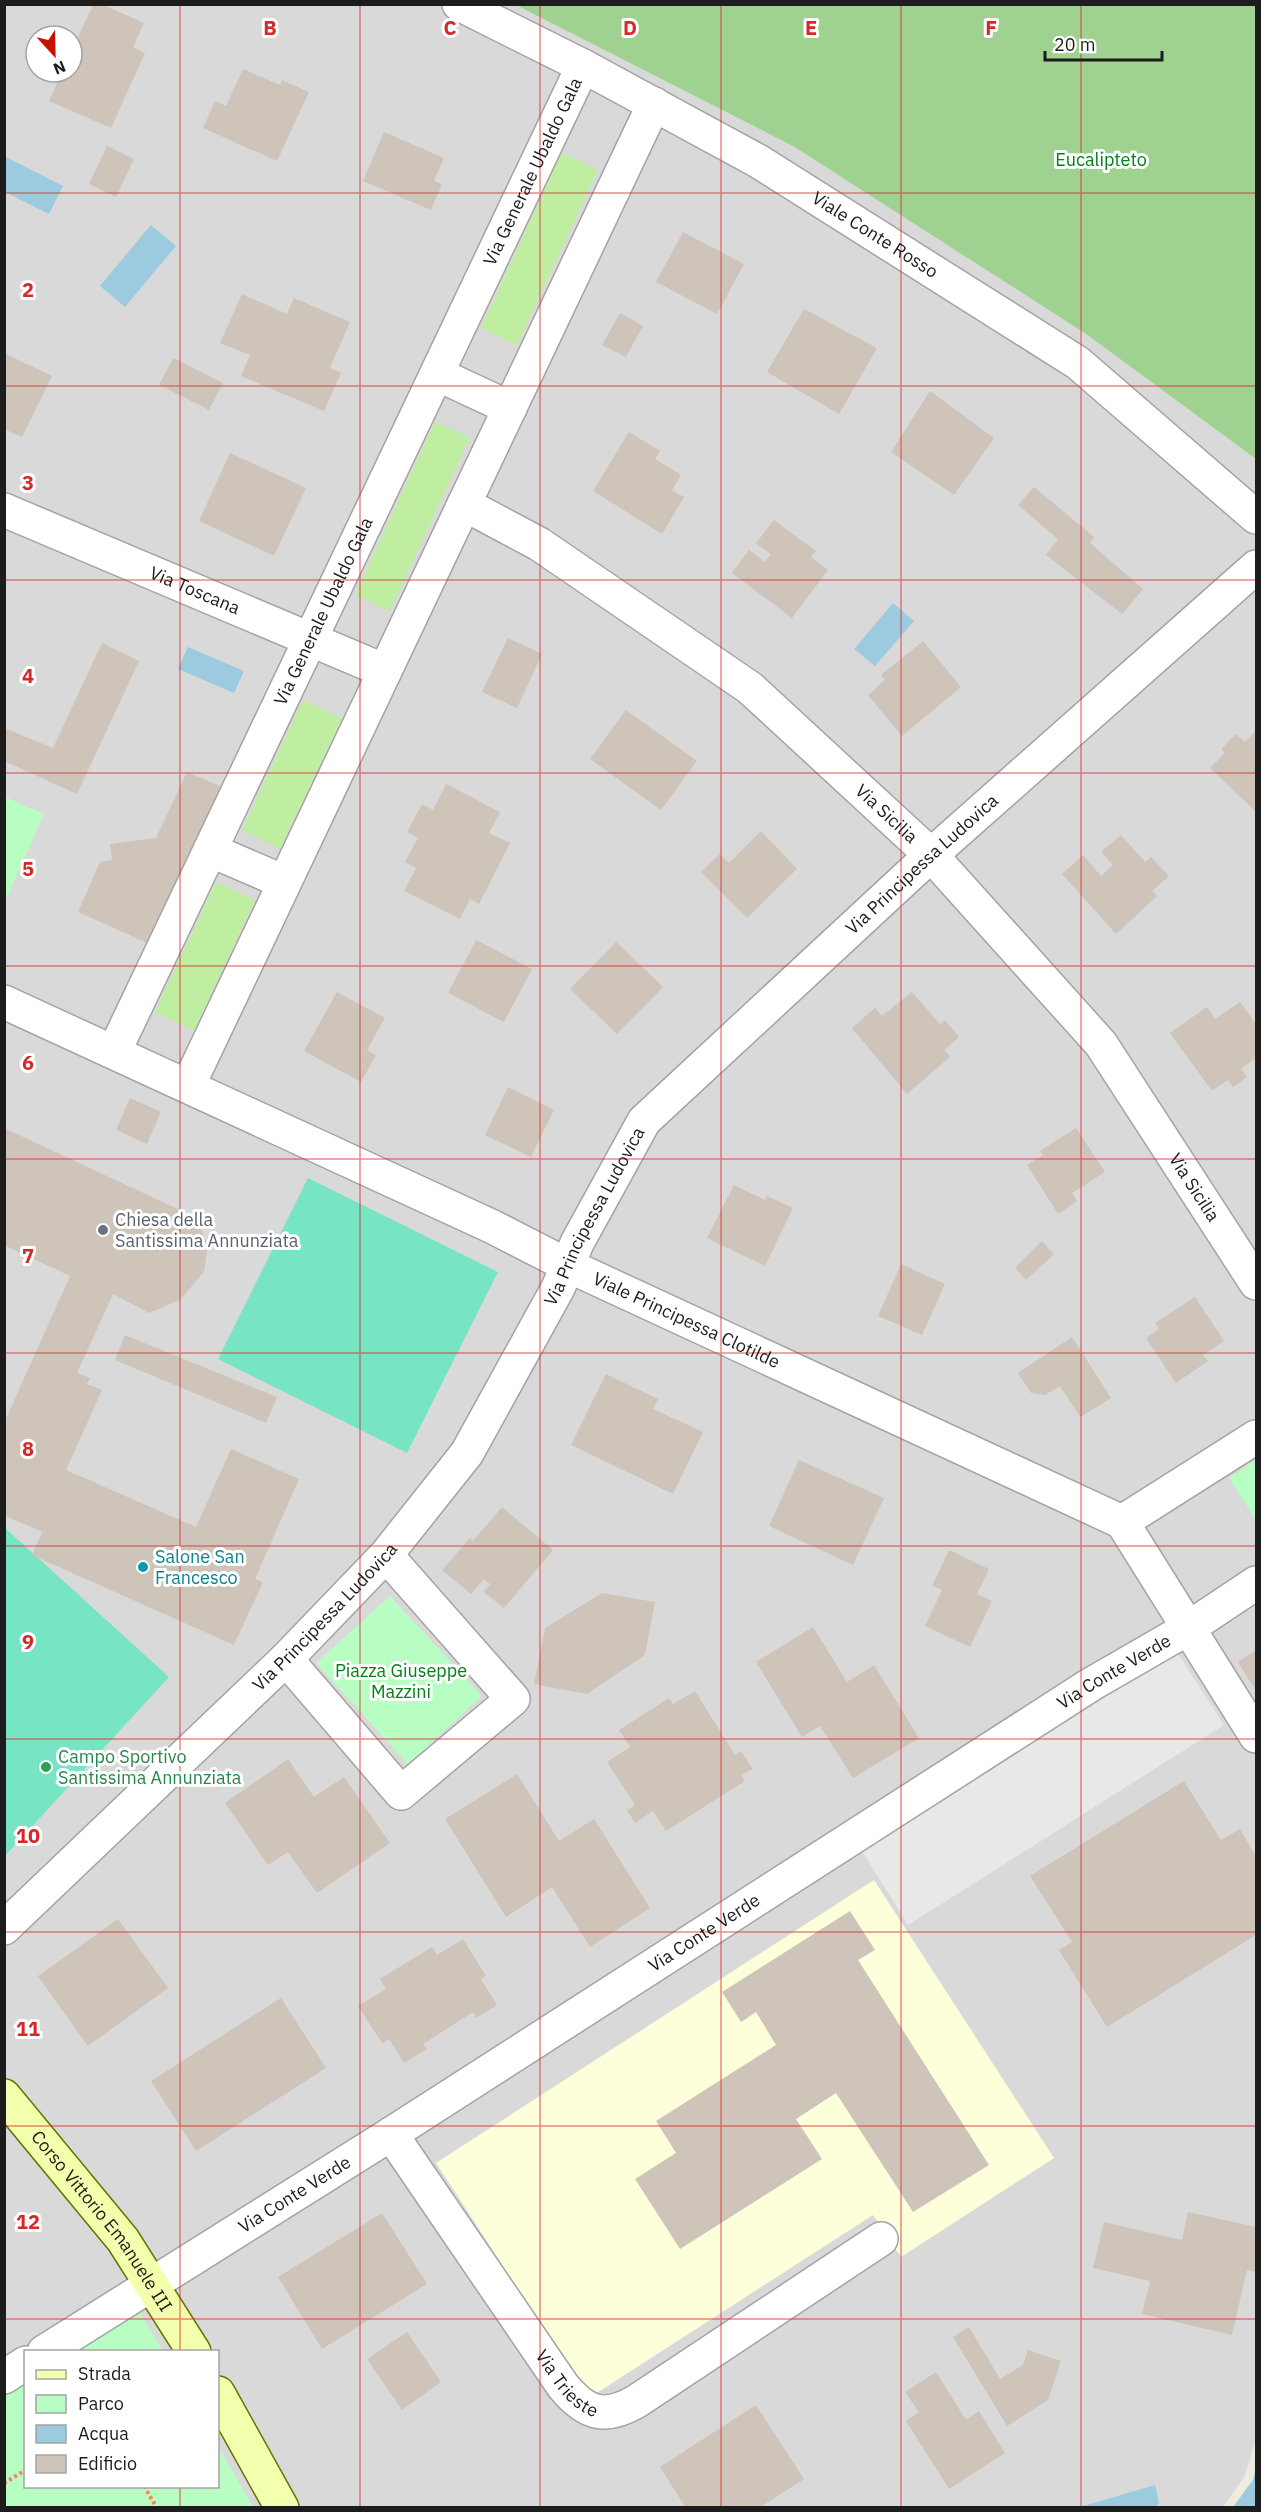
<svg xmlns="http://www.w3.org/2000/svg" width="1261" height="2512" viewBox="0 0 1261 2512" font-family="'IBM Plex Sans',sans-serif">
<rect width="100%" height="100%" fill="#eeebe0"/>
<path fill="#dad9d9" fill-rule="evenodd" d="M5,5H516L793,146L1086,334L1256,459V2438L1245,2476L1223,2507L5,2508ZM36,36H72V72H36ZM26,2352H218V2486H26Z"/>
<path fill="#fcffd9" d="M874,1880L1054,2158L901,2257L873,2215L589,2398L436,2163Z"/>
<g fill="#c0eea1">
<path d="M562,153L598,170L517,345L481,328Z"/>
<path d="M435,422L470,437L390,611L355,595Z"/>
<path d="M303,700L342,718L280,849L242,830Z"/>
<path d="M216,882L255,900L194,1030L155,1012Z"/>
</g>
<path fill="#9fd191" d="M516,5H1256V459L1086,334L793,146Z"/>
<g fill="#b8fec3">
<path d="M5,797L44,814L5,902Z"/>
<path d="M1256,1460V1520L1229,1478Z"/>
<path d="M390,1596L482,1696L408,1764L316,1663Z"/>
<path d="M139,2311L163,2351L76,2352Z"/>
<path d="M25,2383L26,2486H218V2446L253,2507H5V2396Z"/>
</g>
<g fill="#77e5c3">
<path d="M308,1178L498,1272L407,1453L218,1359Z"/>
<path d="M4,1527L169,1677L5,1856H4Z"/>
</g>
<path fill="#e8e8e8" d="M1177,1652L1224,1725L908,1925L862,1851Z"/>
<g fill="#9ccbe0">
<path d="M4,156L63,186L49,214L5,192Z"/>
<path d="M151,225L176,246L125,307L100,286Z"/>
<path d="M893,603L914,621L875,666L854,649Z"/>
<path d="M188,647L244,671L234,693L178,669Z"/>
<path d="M1256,2467V2507H1233L1253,2480Z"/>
<path d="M1155,2485L1159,2503L1156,2507H1080Z"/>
</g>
<g fill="#cec4b9">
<path d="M93,5H104L144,23L133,47L145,53L111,128L49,101L62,72H72V50Z"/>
<path d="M243,69L280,85L282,80L309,92L277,161L203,128L215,101L226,106Z"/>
<path d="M384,132L444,158L434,181L442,184L431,210L363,181Z"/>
<path d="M107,146L134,159L116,197L89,184Z"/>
<path d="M683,232L744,264L717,314L656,282Z"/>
<path d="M242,294L287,314L294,298L350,322L330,368L341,373L324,411L241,376L250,355L220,343Z"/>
<path d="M804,309L877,348L839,414L767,372Z"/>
<path d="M620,313L643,326L626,357L602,345Z"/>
<path d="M4,353L52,376L22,437L4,429Z"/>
<path d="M173,358L223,383L209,410L159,385Z"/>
<path d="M930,391L994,438L954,495L891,452Z"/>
<path d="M629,432L660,451L655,459L681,475L672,490L684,497L662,534L593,491Z"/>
<path d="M230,453L306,488L274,556L199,521Z"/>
<path d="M1034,487L1094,537L1090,543L1143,589L1122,614L1046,555L1058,539L1018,505Z"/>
<path d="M774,520L816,551L811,557L828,570L792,618L732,573L749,550L765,562L771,554L756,543Z"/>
<path d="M508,638L542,654L517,708L482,692Z"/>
<path d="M923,641L961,687L902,736L868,695L885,680L881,675Z"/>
<path d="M102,643L139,661L77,794L4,761V728L53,748Z"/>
<path d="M626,710L697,761L661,810L590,759Z"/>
<path d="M1255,732L1256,734V812L1210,768L1225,753L1221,749L1236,734L1245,742Z"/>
<path d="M187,772L227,789L154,946L78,912L100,862L112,860L110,844L156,838Z"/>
<path d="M446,784L500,812L489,833L510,843L479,904L470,899L460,919L404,891L416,868L405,862L418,838L407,832L422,804L433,810Z"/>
<path d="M761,831L797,869L747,918L701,872L720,854L729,863Z"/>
<path d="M1121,835L1145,862L1151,857L1169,876L1152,891L1157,896L1116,934L1062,874L1083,855L1101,876L1113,865L1101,852Z"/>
<path d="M476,940L532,969L504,1022L448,993Z"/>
<path d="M616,942L663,987L617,1034L570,989Z"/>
<path d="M337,992L385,1018L367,1050L376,1055L361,1082L304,1051Z"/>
<path d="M912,992L940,1024L945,1020L959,1037L944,1050L950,1057L907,1094L852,1028L875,1008L882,1016Z"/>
<path d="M1240,1002L1256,1024V1058L1241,1069L1247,1077L1233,1087L1228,1080L1212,1091L1170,1033L1207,1007L1215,1019Z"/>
<path d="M508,1087L554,1110L531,1157L485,1135Z"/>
<path d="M130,1098L161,1112L147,1144L116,1130Z"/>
<path d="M4,1128L195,1217L208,1244L204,1272L180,1300L149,1313L113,1294L77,1373L90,1378L87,1384L102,1390L66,1470L196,1527L231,1449L299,1479L255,1579L263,1582L234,1645L32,1555L42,1532L4,1515V1423L70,1276L4,1245Z"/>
<path d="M1076,1128L1105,1172L1072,1193L1077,1201L1058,1214L1027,1165L1043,1155L1040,1151Z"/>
<path d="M734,1185L765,1200L767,1196L793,1208L765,1266L707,1238Z"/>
<path d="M1042,1241L1054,1254L1026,1280L1015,1268Z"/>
<path d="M901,1264L945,1284L922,1335L878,1316Z"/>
<path d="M1195,1297L1224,1341L1203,1355L1208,1361L1176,1383L1146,1338L1159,1329L1155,1323Z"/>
<path d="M125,1335L277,1397L266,1423L115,1360Z"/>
<path d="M1072,1337L1111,1398L1080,1417L1060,1386L1045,1395L1031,1393L1018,1373Z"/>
<path d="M606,1374L658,1399L653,1409L703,1432L673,1494L571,1445Z"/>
<path d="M799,1460L884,1498L853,1565L769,1526Z"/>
<path d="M502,1507L553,1550L504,1608L484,1592L490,1584L484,1579L471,1594L442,1570L470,1538L473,1541Z"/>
<path d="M949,1550L989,1569L977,1594L992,1601L970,1647L925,1626L942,1590L932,1586Z"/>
<path d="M602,1593L655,1602L645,1655L587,1694L534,1684L545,1628Z"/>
<path d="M813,1627L847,1682L874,1665L919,1738L853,1778L820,1726L802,1737L756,1662Z"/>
<path d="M1256,1650V1691L1238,1662Z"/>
<path d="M695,1691L735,1755L741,1751L753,1769L741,1775L745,1781L666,1831L653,1811L635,1823L627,1810L635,1805L607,1762L630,1747L619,1730L669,1698L673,1704Z"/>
<path d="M288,1759L314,1797L344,1777L390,1843L317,1893L288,1852L268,1865L225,1803Z"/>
<path d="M517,1774L559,1841L594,1819L650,1908L590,1947L552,1887L506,1917L445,1819Z"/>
<path d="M1184,1781L1221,1840L1240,1829L1256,1857V1935L1107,2027L1059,1950L1072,1942L1030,1876Z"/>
<path d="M850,1911L875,1950L858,1960L989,2165L913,2212L836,2093L796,2119L822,2159L680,2249L635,2179L676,2153L656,2121L776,2045L756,2012L741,2022L722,1992Z"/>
<path d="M118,1919L168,1988L88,2046L38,1976Z"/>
<path d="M463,1939L486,1976L481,1979L497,2005L476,2018L473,2012L423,2044L427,2049L404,2063L389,2039L382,2043L358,2006L386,1989L380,1979L432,1947L437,1955Z"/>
<path d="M281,1998L326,2068L196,2151L151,2081Z"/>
<path d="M1188,2212L1256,2227V2272L1247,2270L1232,2335L1142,2314L1150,2281L1093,2268L1104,2222L1182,2240Z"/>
<path d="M382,2213L427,2284L322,2349L278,2277Z"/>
<path d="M969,2327L1000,2379L1023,2365L1028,2350L1061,2361L1048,2400L1007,2426L953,2337Z"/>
<path d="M407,2332L441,2382L402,2410L367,2359Z"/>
<path d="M936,2372L966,2420L979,2411L1005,2453L949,2489L906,2421L919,2412L905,2392Z"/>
<path d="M756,2405L804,2479L759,2508H686L660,2467Z"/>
</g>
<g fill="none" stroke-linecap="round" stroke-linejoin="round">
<g stroke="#a3a3a3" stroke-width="36">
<g id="street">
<path id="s1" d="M459,4L583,66L758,161L1078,363L1256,517"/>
<path d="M437,374L510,408"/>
<path id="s2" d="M464,504L539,544L750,688L931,855L1101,1044L1256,1283"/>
<path id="s3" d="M4,510L385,671"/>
<path d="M210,850L284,882"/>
<path id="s4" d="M4,1002L493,1227L569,1266L1122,1522"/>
<path id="s5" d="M114,1052L583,66"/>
<path d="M188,1086L654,104"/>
<path d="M1122,1522L1256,1736"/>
<path d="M1122,1522L1256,1437"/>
<path d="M286,1659L401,1793L513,1699L386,1555"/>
<path id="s6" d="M4,1928L286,1659L386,1555L467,1453L558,1288L577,1243L644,1121L931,855L1256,567"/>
<path id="s7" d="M391,2134L563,2386C586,2414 605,2420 637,2401L881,2239"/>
<path id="s8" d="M44,2352L391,2134L1090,1685L1187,1629L1256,1583"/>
<path d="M4,2377L26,2363"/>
</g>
</g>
<g stroke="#5f7600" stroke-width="36">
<g id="secondary">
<path id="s9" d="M4,2096L123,2240L194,2352"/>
<path d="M218,2393L282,2508"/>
</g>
</g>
<g stroke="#ff7e61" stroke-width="4" stroke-dasharray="3 3" stroke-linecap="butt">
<path d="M4,2483L26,2470"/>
<path d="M144,2486L157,2508"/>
</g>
<use href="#street" stroke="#fff" stroke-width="33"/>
<use href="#secondary" stroke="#f4ffae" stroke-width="33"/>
</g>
<path fill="none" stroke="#d62828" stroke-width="1.5" stroke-opacity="0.55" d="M180,4V2352M360,4V2508M540,4V2508M721,4V2508M901,4V2508M1081,4V2508M4,193H1256M4,386H1256M4,580H1256M4,773H1256M4,966H1256M4,1159H1256M4,1353H1256M4,1546H1256M4,1739H1256M4,1932H1256M4,2126H1256M4,2319H1256M180,2486V2508"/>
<circle fill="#6b7280" stroke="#fff" stroke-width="2" cx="103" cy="1230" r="6"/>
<circle fill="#0f9aa8" stroke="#fff" stroke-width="2" cx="143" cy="1567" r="6"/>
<circle fill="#2e9e5b" stroke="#fff" stroke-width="2" cx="46" cy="1767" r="6"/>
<g text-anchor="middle" stroke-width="6" stroke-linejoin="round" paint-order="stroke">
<g font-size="18" fill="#028117" stroke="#fff">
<text x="1101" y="166">Eucalipteto</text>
<text x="401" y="1677">Piazza Giuseppe<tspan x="401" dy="21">Mazzini</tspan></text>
</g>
<g font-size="18" fill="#1c1c1c" stroke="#fff">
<text dy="6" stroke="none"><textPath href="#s5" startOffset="975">Via Generale Ubaldo Gala</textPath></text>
<text dy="6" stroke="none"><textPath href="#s1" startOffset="476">Viale Conte Rosso</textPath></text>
<text dy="6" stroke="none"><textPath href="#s3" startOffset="207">Via Toscana</textPath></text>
<text dy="6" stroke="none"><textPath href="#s5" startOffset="488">Via Generale Ubaldo Gala</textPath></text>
<text dy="6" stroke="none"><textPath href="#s2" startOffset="526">Via Sicilia</textPath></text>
<text dy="6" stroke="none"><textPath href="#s6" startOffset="1419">Via Principessa Ludovica</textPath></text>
<text dy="6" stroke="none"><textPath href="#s2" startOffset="1012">Via Sicilia</textPath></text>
<text dy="6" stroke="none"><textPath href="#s6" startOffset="933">Via Principessa Ludovica</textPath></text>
<text dy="6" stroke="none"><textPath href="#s4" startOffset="753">Viale Principessa Clotilde</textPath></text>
<text dy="6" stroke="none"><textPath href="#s6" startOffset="447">Via Principessa Ludovica</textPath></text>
<text dy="6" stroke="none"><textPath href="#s8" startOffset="1268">Via Conte Verde</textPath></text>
<text dy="6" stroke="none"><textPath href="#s8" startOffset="782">Via Conte Verde</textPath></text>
<text dy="6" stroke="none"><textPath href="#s8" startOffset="296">Via Conte Verde</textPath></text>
<text dy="6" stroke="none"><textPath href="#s9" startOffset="159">Corso Vittorio Emanuele III</textPath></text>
<text dy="6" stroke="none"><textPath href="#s7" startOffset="306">Via Trieste</textPath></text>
</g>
<g font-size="18" fill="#5b616d" stroke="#fff" text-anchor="start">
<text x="115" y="1226">Chiesa della<tspan x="115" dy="21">Santissima Annunziata</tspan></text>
</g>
<g font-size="18" fill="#0d838f" stroke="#fff" text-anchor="start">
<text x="155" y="1563">Salone San<tspan x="155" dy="21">Francesco</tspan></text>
</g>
<g font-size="18" fill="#27864d" stroke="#fff" text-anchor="start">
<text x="58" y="1763">Campo Sportivo<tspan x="58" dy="21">Santissima Annunziata</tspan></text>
</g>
</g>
<g font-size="20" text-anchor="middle" font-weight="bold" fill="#d62828" stroke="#fff" stroke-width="6" stroke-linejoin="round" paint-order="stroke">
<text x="270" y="35">B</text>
<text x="450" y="35">C</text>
<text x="630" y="35">D</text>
<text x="811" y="35">E</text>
<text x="991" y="35">F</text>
<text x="28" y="297">2</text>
<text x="28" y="490">3</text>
<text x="28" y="683">4</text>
<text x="28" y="876">5</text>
<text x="28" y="1070">6</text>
<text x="28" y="1263">7</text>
<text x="28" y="1456">8</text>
<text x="28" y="1649">9</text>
<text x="28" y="1843">10</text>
<text x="28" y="2036">11</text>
<text x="28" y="2229">12</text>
</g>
<rect width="1261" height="2512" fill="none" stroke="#1c1c1c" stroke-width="12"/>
<rect x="24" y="2350" width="195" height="138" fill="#ffffff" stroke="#a4a4a4" stroke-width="1.5"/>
<rect x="36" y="2370" width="30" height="9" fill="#f4ffae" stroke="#a4a4a4" stroke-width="1.5"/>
<text x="78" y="2380" font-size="18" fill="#1c1c1c">Strada</text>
<rect x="36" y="2395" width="30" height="18" fill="#b8fec3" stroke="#a4a4a4" stroke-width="1.5"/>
<text x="78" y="2410" font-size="18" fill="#1c1c1c">Parco</text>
<rect x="36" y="2425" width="30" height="18" fill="#9ccbe0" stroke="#a4a4a4" stroke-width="1.5"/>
<text x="78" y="2440" font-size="18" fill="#1c1c1c">Acqua</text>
<rect x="36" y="2455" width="30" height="18" fill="#cec4b9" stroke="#a4a4a4" stroke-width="1.5"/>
<text x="78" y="2470" font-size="18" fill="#1c1c1c">Edificio</text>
<g transform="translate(54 54) rotate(158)"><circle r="28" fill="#ffffff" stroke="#a4a4a4" stroke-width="1.5"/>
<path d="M0-4.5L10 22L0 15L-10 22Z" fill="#c81000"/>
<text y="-9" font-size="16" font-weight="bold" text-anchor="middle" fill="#1c1c1c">N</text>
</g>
<path d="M1045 51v9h117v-9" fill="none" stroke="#1c1c1c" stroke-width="3"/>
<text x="1054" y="51" font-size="18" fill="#1c1c1c" stroke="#ffffff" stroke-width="4.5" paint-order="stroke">20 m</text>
</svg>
